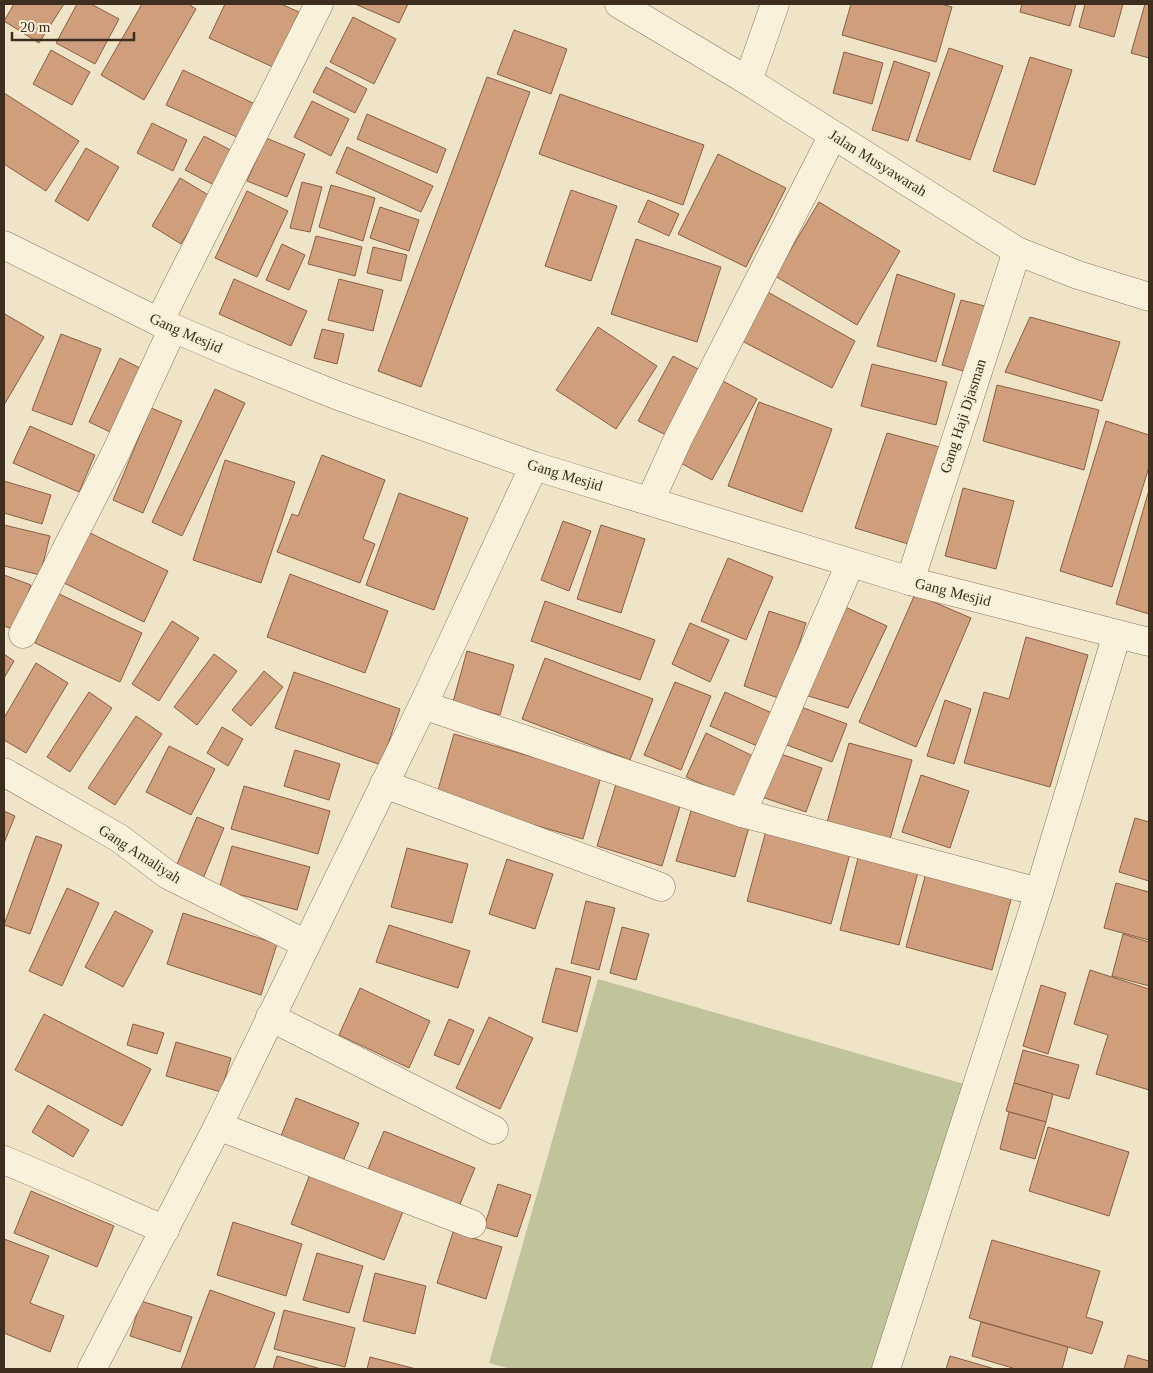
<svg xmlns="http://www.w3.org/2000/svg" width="1153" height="1373" viewBox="0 0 1153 1373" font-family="Georgia,serif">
<rect width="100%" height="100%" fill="#f0e4c8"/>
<path fill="#bfc49a" d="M598,979L964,1084L882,1369H511L489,1363Z"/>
<g fill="#cf9f7d" stroke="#8d5f41">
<path d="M14,4H64L39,43L4,21Z"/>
<path d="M77,4H91L119,19L95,64L56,43Z"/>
<path d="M142,4H188L196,9L144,100L101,75Z"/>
<path d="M225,4H281L299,12L273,67L209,38Z"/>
<path d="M355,4H408L399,23Z"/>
<path d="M851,4H941L952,7L936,62L842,35Z"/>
<path d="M1022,4H1076L1070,26L1020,12Z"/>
<path d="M1085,4H1123L1114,37L1079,27Z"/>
<path d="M1145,4H1149V58L1131,53Z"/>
<path d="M353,17L396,39L374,84L330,62Z"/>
<path d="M514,30L567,49L551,94L497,74Z"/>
<path d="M949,48L1003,66L970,160L916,141Z"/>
<path d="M51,50L90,72L72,105L33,84Z"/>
<path d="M844,52L883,63L872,104L833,93Z"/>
<path d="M1030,57L1072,70L1035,185L993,171Z"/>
<path d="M894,61L930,73L908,141L872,130Z"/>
<path d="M326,67L367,89L355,113L313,92Z"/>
<path d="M183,70L255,104L239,138L166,105Z"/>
<path d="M487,77L530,92L421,387L378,371Z"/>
<path d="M4,93L79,141L46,191L4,164Z"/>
<path d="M560,94L704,145L683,205L539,154Z"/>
<path d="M312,101L349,119L331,156L294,137Z"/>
<path d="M367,114L446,149L437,173L357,139Z"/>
<path d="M152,123L187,140L173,171L137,153Z"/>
<path d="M204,136L234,152L216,186L185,170Z"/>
<path d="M266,138L305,154L287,197L247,181Z"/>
<path d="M347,147L433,186L421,212L336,173Z"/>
<path d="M86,148L119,167L88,221L55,201Z"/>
<path d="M718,154L786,188L746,267L678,234Z"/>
<path d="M180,178L210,196L181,244L152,226Z"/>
<path d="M302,182L322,187L310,232L290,228Z"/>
<path d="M331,185L375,198L363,241L319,227Z"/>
<path d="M571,190L617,206L591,281L545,266Z"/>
<path d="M247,191L288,211L257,277L215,258Z"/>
<path d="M648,200L679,214L669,236L638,222Z"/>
<path d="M819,202L900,251L857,325L775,276Z"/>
<path d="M380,207L419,220L409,251L370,238Z"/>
<path d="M316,236L362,247L355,276L308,264Z"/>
<path d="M636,239L721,267L697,342L611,314Z"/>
<path d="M282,244L305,255L289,290L266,280Z"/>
<path d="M373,247L407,255L401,281L367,273Z"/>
<path d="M897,274L955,294L936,362L877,346Z"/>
<path d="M234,279L307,311L291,346L219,314Z"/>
<path d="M339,279L383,290L373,331L328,320Z"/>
<path d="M766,291L855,341L832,388L742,341Z"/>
<path d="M961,300L993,308L974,374L942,365Z"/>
<path d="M5,314L44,337L4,405V315Z"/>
<path d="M1030,317L1120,342L1102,401L1005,372Z"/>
<path d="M598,327L657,366L616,429L556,390Z"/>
<path d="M322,329L344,334L337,364L314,358Z"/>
<path d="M61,334L101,349L72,425L32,410Z"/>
<path d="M673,356L704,372L670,437L638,421Z"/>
<path d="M120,358L152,374L121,437L89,422Z"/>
<path d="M872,364L947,382L936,425L861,406Z"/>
<path d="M719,379L757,399L712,480L675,460Z"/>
<path d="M997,385L1099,410L1084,470L983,441Z"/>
<path d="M215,389L245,403L182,536L152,522Z"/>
<path d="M759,402L832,429L802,512L728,486Z"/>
<path d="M151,408L182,421L143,513L113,500Z"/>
<path d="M1106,421L1149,435V467L1112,587L1060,571Z"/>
<path d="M30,426L95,455L79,492L13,463Z"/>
<path d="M887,433L947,449L915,546L855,528Z"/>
<path d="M322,455L385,480L363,539L375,544L360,583L277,552L292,514L298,516Z"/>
<path d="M225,460L295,482L261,583L193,560Z"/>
<path d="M4,481L51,495L42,524L4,513Z"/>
<path d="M963,488L1014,501L996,569L945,556Z"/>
<path d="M1149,490V614L1116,604Z"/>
<path d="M399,493L468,518L434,610L366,585Z"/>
<path d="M563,521L591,531L569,591L541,580Z"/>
<path d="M4,525L50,536L40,575L4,566Z"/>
<path d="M601,525L645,539L621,613L577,599Z"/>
<path d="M88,532L168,571L144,622L64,583Z"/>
<path d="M728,558L773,577L746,640L701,621Z"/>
<path d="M290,574L388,611L365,673L267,637Z"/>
<path d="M4,575L31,585L15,630L4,626Z"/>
<path d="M57,593L142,633L120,682L35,643Z"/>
<path d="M915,594L971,618L916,747L859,722Z"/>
<path d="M545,601L655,640L640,680L531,641Z"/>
<path d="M843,606L887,626L848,708L805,695Z"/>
<path d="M769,611L806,623L781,699L744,686Z"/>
<path d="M172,621L199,638L159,701L132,684Z"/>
<path d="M690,623L729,640L710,682L672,664Z"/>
<path d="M1026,637L1088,655L1050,787L964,763L984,692L1009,699Z"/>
<path d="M467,651L514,665L500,715L453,702Z"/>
<path d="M4,654L14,661L4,678Z"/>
<path d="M214,654L237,671L197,725L174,707Z"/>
<path d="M545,658L653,699L630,760L522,719Z"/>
<path d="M36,663L68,683L26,753L4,740V718Z"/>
<path d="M264,671L283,687L251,726L232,710Z"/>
<path d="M294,672L400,709L381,765L275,728Z"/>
<path d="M675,682L711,696L681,770L644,755Z"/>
<path d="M89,692L112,708L70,772L47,757Z"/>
<path d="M725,692L781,717L767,750L710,726Z"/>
<path d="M945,700L971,709L954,764L927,756Z"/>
<path d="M793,704L847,724L832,762L779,742Z"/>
<path d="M136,716L162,734L115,805L88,788Z"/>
<path d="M222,727L243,739L228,766L207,753Z"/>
<path d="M706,733L757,758L737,800L686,777Z"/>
<path d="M454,734L601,777L583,839L436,797Z"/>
<path d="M849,743L912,760L889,843L826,826Z"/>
<path d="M169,746L215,769L191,815L146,792Z"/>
<path d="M295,750L340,764L329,800L284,786Z"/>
<path d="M775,752L822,768L806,812L759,796Z"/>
<path d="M921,775L969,791L950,848L902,832Z"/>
<path d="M616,784L681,803L662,866L597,846Z"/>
<path d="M244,786L330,811L318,854L231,829Z"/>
<path d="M4,811L15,816L4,843Z"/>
<path d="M691,811L749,827L735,877L676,861Z"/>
<path d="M197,817L224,828L202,881L175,869Z"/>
<path d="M1135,818L1149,822V881L1119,872Z"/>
<path d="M767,827L851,850L831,924L747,901Z"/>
<path d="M36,836L62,845L30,934L4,925Z"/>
<path d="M232,846L310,867L297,910L219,889Z"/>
<path d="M407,848L468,864L452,923L391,907Z"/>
<path d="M858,858L918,872L899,945L840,930Z"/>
<path d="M507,859L553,874L535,929L489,914Z"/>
<path d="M926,873L1012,896L992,970L906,947Z"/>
<path d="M1116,883L1149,892V940L1104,928Z"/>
<path d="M67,888L99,903L62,986L29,971Z"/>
<path d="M586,901L615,908L599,970L571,963Z"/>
<path d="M115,911L153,931L123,987L85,967Z"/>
<path d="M183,913L277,944L261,995L167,964Z"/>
<path d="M389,925L470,951L458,988L376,962Z"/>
<path d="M622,927L649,934L636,980L610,973Z"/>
<path d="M1123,934L1149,942V986L1112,976Z"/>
<path d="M556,968L591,977L577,1032L542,1022Z"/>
<path d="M1090,970L1149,989V1090L1096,1074L1108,1035L1074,1024Z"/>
<path d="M1041,985L1066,993L1048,1054L1023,1046Z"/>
<path d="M360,988L430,1021L409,1068L339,1035Z"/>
<path d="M44,1014L151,1069L122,1126L15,1070Z"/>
<path d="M489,1017L533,1038L500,1109L456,1088Z"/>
<path d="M449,1019L474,1030L459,1065L434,1055Z"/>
<path d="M133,1024L164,1033L157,1054L127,1045Z"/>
<path d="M176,1042L231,1058L221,1092L166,1076Z"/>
<path d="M1023,1050L1079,1065L1069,1099L1014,1083Z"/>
<path d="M1014,1083L1053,1094L1046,1122L1006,1111Z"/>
<path d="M296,1098L359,1123L341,1166L279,1141Z"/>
<path d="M48,1105L89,1130L73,1157L32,1132Z"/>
<path d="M1009,1112L1046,1122L1035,1159L1000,1149Z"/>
<path d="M1048,1127L1129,1152L1109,1216L1029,1191Z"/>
<path d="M384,1131L475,1168L455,1216L364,1179Z"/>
<path d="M310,1174L404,1209L384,1260L291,1224Z"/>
<path d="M498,1184L531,1195L517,1237L484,1227Z"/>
<path d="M31,1191L114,1226L97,1267L14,1233Z"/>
<path d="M233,1222L302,1244L286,1296L217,1275Z"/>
<path d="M453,1232L502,1247L486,1299L437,1283Z"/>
<path d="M4,1239L49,1256L30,1303L64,1316L50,1352L4,1333Z"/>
<path d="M992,1240L1100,1271L1086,1317L1103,1322L1092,1354L969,1318Z"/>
<path d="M317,1253L363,1266L349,1313L303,1300Z"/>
<path d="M375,1273L426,1286L415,1334L363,1321Z"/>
<path d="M210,1290L275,1313L254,1369H181Z"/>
<path d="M141,1301L192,1317L180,1352L130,1336Z"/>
<path d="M284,1310L355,1328L345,1367L274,1349Z"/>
<path d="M981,1322L1068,1347L1062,1369H1016L972,1356Z"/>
<path d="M1128,1355L1149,1361V1369H1124Z"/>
<path d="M277,1356L321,1369H273Z"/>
<path d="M950,1356L995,1369H946Z"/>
<path d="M370,1357L416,1369H367Z"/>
</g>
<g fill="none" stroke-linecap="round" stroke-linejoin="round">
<g stroke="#8d765c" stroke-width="29">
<g id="minor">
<path d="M619,4L748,81L1017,251L1078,275L1149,297"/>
<path d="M748,81L775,4"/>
<path d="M4,245L159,322L241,357L336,395L534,466L910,581L1149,642"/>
<path d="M159,322L319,4"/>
<path d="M650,501L678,439L833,135"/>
<path d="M910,581L1017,251"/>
<path d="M23,634L116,452L173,328"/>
<path d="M423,705L742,813L1039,892"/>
<path d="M4,772L119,838L168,875L306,944"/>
<path d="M384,784L661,887"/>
<path d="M742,813L850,564"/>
<path d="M270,1017L494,1130"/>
<path d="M218,1126L472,1224"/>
<path d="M4,1160L54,1181L165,1230"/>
<path d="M92,1369L218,1126L423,705L534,466"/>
<path d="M886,1369L1039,892L1117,634"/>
</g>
</g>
<use href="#minor" stroke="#faf1dc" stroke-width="28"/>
</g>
<g text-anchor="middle" stroke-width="4.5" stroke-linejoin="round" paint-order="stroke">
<g font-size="15" fill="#3d2e20" stroke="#f7eed8">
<text transform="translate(878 163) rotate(32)" y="5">Jalan Musyawarah</text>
<text transform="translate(186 333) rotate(24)" y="5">Gang Mesjid</text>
<text transform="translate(963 416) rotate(-72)" y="5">Gang Haji Djasman</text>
<text transform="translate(565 475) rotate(17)" y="5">Gang Mesjid</text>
<text transform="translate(953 592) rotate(14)" y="5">Gang Mesjid</text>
<text transform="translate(140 854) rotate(33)" y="5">Gang Amaliyah</text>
</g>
</g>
<rect width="1153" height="1373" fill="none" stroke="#3d2e20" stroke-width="10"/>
<path d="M12 32v8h122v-8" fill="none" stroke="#3d2e20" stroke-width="2.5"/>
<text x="20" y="32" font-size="15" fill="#3d2e20" stroke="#f7eed8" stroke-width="4" paint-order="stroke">20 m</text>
</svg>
